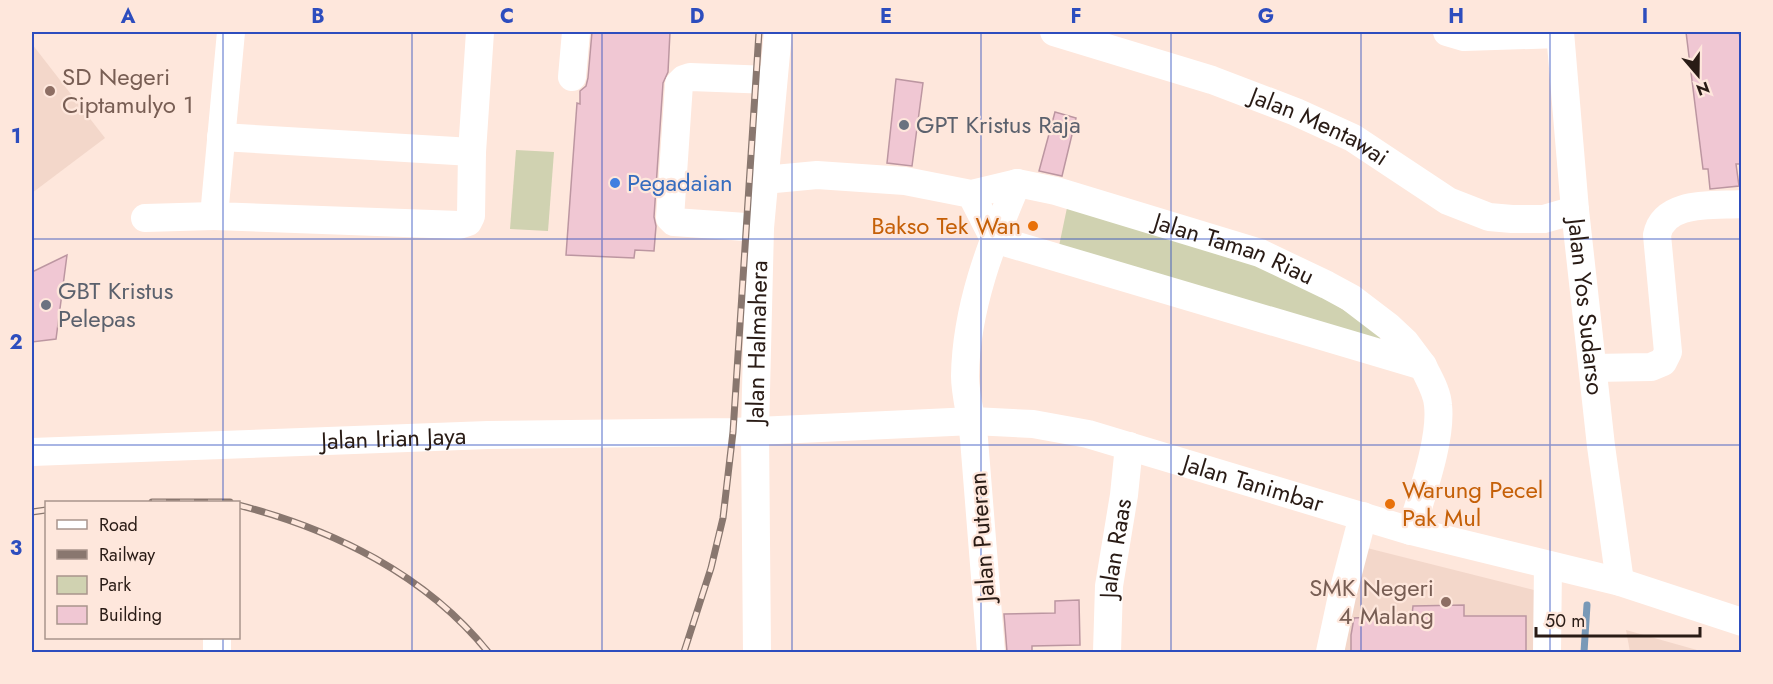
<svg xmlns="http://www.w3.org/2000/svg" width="1773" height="684" viewBox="0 0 1773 684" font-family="Jost,sans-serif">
<rect width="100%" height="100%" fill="#fee7dc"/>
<g fill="#f3d7ca">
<path d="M32,44L105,138L32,193Z"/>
<path d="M1367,548L1542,592V652H1345L1346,613Z"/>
<path d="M1626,630L1704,652H1630Z"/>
</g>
<g fill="#d0d2b1">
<path d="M516,150L554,152L548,231L510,229Z"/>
<path d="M1068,203L1248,260L1321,296L1383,334L1379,340L1059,246Z"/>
</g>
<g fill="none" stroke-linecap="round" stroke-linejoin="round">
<path stroke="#7999b7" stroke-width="7" d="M1584,652L1587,605"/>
</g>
<g fill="#f0c7d3" stroke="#bc96a1" stroke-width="1.5">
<path d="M592,32H670L668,72L663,83L654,217L656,226L654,251L635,250L634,258L566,255L577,103L580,104V91L586,86L588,78Z"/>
<path d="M1686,32H1739L1742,52V164H1736L1739,186L1710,189L1708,169H1703Z"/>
<path d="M896,79L923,83L912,166L887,163Z"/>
<path d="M1055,112L1076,118L1062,176L1039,171Z"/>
<path d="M67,255L56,339L32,342V272Z"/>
<path d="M1079,600L1080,645L1032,646V652H1007L1004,614L1055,613V601Z"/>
<path d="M1464,605V616H1526V652H1351V635L1354,618L1412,615L1413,606Z"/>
</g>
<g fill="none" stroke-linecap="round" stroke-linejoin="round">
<g stroke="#fff" stroke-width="28">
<path d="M231,32L214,216L459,225L468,222L471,216L472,152L480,32"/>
<path id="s1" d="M1054,32L1212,80L1296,112L1353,138L1448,201L1489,217L1512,219H1544L1575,210"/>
<path d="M1447,32L1464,37L1560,34"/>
<path id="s2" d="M1560,32L1575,210L1601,446L1620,582"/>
<path d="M572,77L576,32"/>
<path d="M221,137L472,152"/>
<path id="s3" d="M764,180L817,175L905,181L971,194L1017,183L1056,191L1260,253L1327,285L1351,298L1389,327L1405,342L1423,366L994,239L971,194"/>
<path d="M145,218L214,216"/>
<path d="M760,228L674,222L670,218L679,84L684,79L690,77L773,80"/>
<path d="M1593,368L1651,367L1663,362L1668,352L1657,235C1664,200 1713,206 1742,204"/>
<path id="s4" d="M32,452L488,435L733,432L973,421L1033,424L1088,434L1411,531L1620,582L1742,622"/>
<path d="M1411,531C1421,496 1442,440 1438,405C1437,391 1429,379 1423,366"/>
<path d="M217,638V652"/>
<path id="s5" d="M757,652L755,431L760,228L778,32"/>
<path d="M991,652C985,581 980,510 974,439C972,418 965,396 965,376C966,308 991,244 1017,183"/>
<path id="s6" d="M1107,652L1109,586L1124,495L1129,446"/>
<path d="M1330,652L1342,596L1363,516"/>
<path d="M1547,652L1548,565"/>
</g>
<g stroke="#89776f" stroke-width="7">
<g id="rail">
<path d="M152,502H230"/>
<path d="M238,505C333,529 426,575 488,652"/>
<path d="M32,512L46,510"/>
<path d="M684,652L711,568L723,518L733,432L759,32"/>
</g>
</g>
<use href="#rail" stroke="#fee7dc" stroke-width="4.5" stroke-dasharray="14" stroke-linecap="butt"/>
</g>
<path fill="none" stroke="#2d4dbe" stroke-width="1.5" stroke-opacity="0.55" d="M223,32V502M412,32V652M602,32V652M792,32V652M981,32V652M1171,32V652M1361,32V652M1550,32V652M32,239H1742M32,445H1742M223,638V652"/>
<g fill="#8d6e63" stroke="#fee7dc" stroke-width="2">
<circle cx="50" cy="91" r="6"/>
<circle cx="1446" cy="602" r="6"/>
</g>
<g fill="#6b7280" stroke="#fee7dc" stroke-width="2">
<circle cx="904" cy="125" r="6"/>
<circle cx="46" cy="305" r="6"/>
</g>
<circle fill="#3f7fe0" stroke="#fee7dc" stroke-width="2" cx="615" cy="183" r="6"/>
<g fill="#e8710a" stroke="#fee7dc" stroke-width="2">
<circle cx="1033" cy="226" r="6"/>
<circle cx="1390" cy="504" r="6"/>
</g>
<g text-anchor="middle" stroke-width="4.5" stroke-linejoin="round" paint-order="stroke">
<g font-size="24" fill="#785e54" stroke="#fee7dc" text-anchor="start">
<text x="62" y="85">SD Negeri<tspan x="62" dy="28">Ciptamulyo 1</tspan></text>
<text x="1434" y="596" text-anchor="end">SMK Negeri<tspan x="1434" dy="28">4 Malang</tspan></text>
</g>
<g font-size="24" fill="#5b616d" stroke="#fee7dc" text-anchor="start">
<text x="916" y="133">GPT Kristus Raja</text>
<text x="58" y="299">GBT Kristus<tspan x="58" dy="28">Pelepas</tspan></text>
</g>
<g font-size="24" fill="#291b15" stroke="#fee7dc">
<text dy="8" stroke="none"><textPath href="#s1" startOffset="282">Jalan Mentawai</textPath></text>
<text dy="8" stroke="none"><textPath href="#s3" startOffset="483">Jalan Taman Riau</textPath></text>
<text dy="8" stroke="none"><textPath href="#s2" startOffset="276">Jalan Yos Sudarso</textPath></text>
<text dy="8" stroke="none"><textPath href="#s5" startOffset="310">Jalan Halmahera</textPath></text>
<text dy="8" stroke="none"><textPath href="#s4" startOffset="362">Jalan Irian Jaya</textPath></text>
<text dy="8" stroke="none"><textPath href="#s4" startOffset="1230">Jalan Tanimbar</textPath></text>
<text transform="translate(982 537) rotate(-94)" y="8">Jalan Puteran</text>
<text dy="8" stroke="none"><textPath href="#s6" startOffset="104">Jalan Raas</textPath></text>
</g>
<g font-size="24" fill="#366cbe" stroke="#fee7dc" text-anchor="start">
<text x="627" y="191">Pegadaian</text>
</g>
<g font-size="24" fill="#c56008" stroke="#fee7dc" text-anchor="end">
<text x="1021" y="234">Bakso Tek Wan</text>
<text x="1402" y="498" text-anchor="start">Warung Pecel<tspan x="1402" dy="28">Pak Mul</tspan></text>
</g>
</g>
<rect width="1773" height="684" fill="none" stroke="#fee7dc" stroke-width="66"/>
<rect x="45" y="501" width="195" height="138" fill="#fee7dc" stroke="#a9958c" stroke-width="1.5"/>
<rect x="57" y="520" width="30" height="9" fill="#ffffff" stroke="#a9958c" stroke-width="1.5"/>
<text x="99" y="531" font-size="18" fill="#291b15">Road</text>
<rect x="57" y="550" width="30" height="9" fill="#89776f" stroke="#a9958c" stroke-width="1.5"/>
<text x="99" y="561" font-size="18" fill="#291b15">Railway</text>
<rect x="57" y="576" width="30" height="18" fill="#d0d2b1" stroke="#a9958c" stroke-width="1.5"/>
<text x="99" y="591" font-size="18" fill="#291b15">Park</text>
<rect x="57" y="606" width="30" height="18" fill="#f0c7d3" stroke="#a9958c" stroke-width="1.5"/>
<text x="99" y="621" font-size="18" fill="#291b15">Building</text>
<g transform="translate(1698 75) rotate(160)" stroke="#fee7dc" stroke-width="4.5" paint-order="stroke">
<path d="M0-4.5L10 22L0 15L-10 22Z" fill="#291b15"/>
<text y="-9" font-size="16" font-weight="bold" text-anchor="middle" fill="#291b15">N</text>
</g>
<path d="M1536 627v9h164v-9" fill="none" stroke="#291b15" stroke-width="3"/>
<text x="1545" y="627" font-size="18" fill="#291b15" stroke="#fee7dc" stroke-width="4.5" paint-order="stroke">50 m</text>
<rect x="33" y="33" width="1707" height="618" fill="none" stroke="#2d4dbe" stroke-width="2"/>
<g font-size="20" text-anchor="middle" font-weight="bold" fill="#2d4dbe">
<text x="128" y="23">A</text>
<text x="318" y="23">B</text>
<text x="507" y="23">C</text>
<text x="697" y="23">D</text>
<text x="886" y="23">E</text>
<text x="1076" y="23">F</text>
<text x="1266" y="23">G</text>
<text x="1456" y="23">H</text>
<text x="1645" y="23">I</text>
<text x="16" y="143">1</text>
<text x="16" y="349">2</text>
<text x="16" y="555">3</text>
</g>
</svg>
